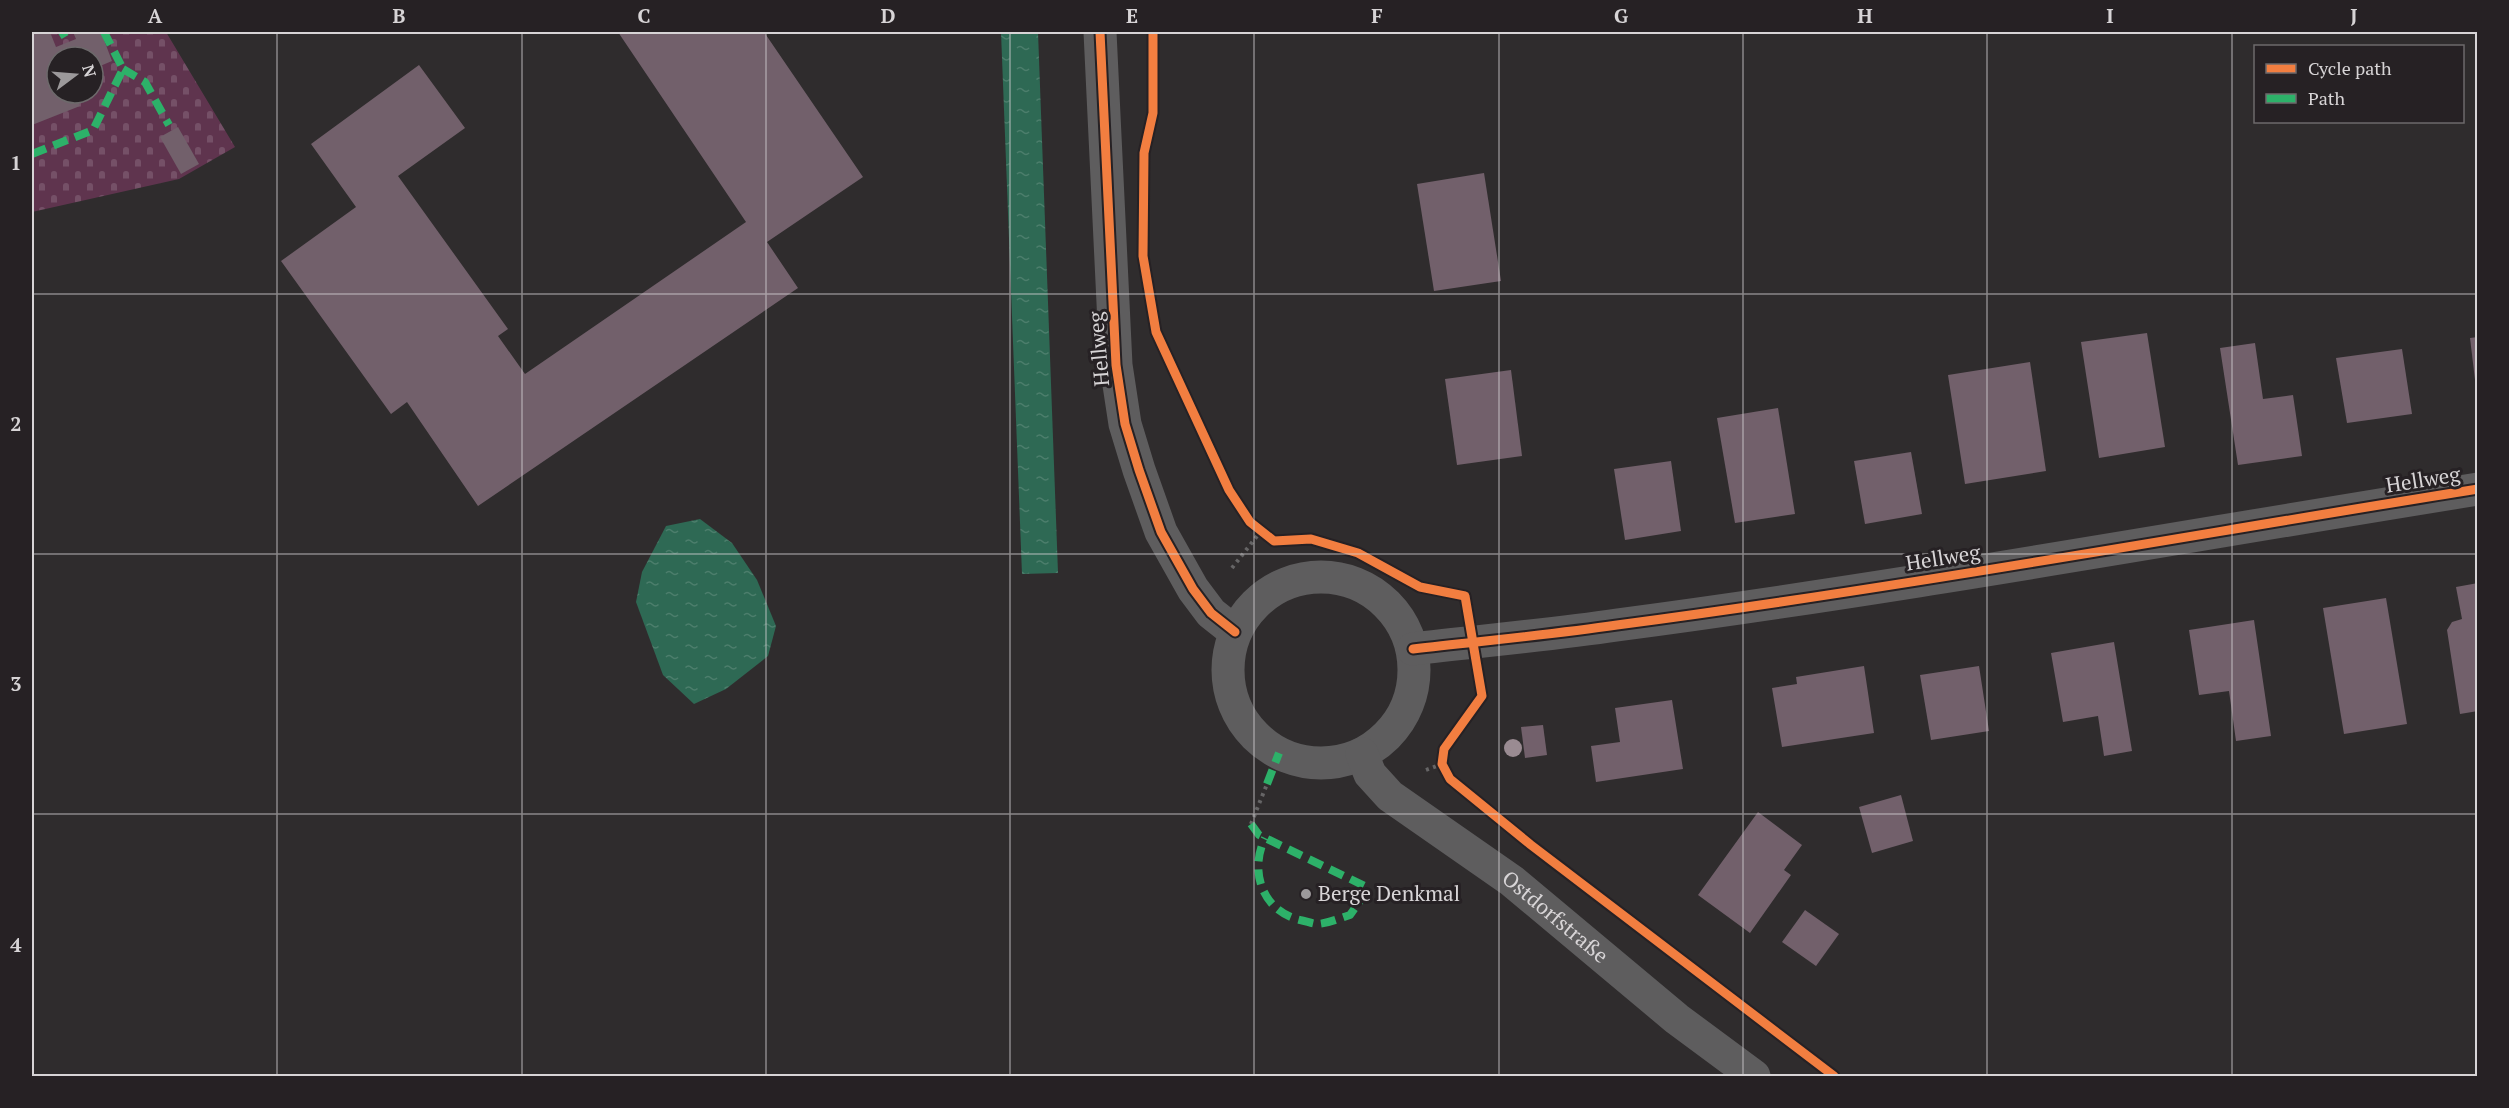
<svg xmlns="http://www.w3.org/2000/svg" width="2509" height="1108" viewBox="0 0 2509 1108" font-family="'PT Serif',serif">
<defs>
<pattern id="cemetery-stones" width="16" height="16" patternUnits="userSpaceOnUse" patternTransform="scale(1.5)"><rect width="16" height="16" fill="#5f344e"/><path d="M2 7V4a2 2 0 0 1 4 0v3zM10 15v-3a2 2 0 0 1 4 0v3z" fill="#755067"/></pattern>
<pattern id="water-ripples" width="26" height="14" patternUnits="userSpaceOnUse" patternTransform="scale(1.5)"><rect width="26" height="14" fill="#2e6954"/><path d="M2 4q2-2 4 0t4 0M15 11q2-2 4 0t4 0" fill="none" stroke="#4c7e6c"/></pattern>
</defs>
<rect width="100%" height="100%" fill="#2f2c2d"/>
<path fill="url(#cemetery-stones)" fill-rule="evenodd" d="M32,32H166L235,147L179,179L32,212ZM57,57H93V93H57Z"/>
<g fill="url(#water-ripples)">
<path d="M1001,32H1038L1058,573L1022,574Z"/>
<path d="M700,519L732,543L757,580L776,626L768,656L726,689L694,704L663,675L636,602L642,572L666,526Z"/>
</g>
<g fill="#72606b">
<path d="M32,32H50L56,47L76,39L73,32H101L112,61L93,69V57H57V93H75L80,106L32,125Z"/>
<path d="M618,32H764L863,177L767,242L798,288L478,506L407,402L391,414L281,261L356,207L311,144L419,65L465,128L398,176L508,329L498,336L525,374L746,222Z"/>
<path d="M178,127L199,164L181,174L160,137Z"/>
<path d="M1484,173L1501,281L1434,291L1417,184Z"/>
<path d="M2147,333L2165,447L2099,458L2081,342Z"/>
<path d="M2478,337V388H2476L2470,338Z"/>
<path d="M2255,343L2263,399L2293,395L2302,456L2238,465L2220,348Z"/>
<path d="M2402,349L2412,414L2347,423L2336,358Z"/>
<path d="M2030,362L2046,471L1965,484L1948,375Z"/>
<path d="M1511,370L1522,456L1457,465L1445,379Z"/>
<path d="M1778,408L1795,514L1735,523L1717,418Z"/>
<path d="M1911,452L1922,514L1865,524L1854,461Z"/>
<path d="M1671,461L1681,531L1625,540L1614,469Z"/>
<path d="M2478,583V711L2460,714L2447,630L2452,622L2462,619L2456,587Z"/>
<path d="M2386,598L2407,724L2344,734L2323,608Z"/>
<path d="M2254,620L2271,736L2236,741L2229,691L2199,695L2189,630Z"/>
<path d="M2114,642L2132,751L2104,756L2098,716L2063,722L2051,653Z"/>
<path d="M1864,666L1874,733L1782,747L1772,688L1797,684L1796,677Z"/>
<path d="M1979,666L1989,731L1931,740L1920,675Z"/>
<path d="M1672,700L1683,769L1596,782L1591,746L1620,742L1615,708Z"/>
<path d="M1543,725L1547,755L1525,758L1521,727Z"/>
<path d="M1901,795L1913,841L1872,853L1859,807Z"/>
<path d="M1758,812L1802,845L1784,870L1791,875L1750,933L1698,895Z"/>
<path d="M1805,910L1839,934L1816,966L1782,942Z"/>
</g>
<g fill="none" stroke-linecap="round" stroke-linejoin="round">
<g stroke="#666566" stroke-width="4" stroke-dasharray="3 4.5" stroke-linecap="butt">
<path d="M1232,568L1261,531"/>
<path d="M1426,770L1442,764"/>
<path d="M1251,824L1267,784"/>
</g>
<g stroke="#5e5d5e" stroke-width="33">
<path d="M1100,32L1116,365L1125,424L1139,470L1161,532L1193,589L1211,613L1235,632"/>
<circle cx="1321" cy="670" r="93"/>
<path d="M1413,649C1481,641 1549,635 1617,625C1905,587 2191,535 2478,489"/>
<path id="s1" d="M1362,754L1370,774L1390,796L1512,881L1677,1019L1754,1076"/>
</g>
<g stroke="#2db169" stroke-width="8" stroke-dasharray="15 8" stroke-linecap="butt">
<path d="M62,32L65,37"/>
<path d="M123,69L145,82L169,125"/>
<path d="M32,154L93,130L123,69L104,32"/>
<path d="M1267,784L1279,753"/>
<path d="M1251,824L1259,835L1369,888L1350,915C1340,918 1329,923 1318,924C1313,924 1306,921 1300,920C1262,911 1249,871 1265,838"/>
</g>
<g stroke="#262124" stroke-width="13">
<g id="cycleway">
<path d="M1100,32L1116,365L1125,424L1139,470L1161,532L1193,589L1211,613L1235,632"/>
<path d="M1153,32V113L1144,153L1143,256L1156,332L1229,490L1250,522L1274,541L1311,539L1358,553L1420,587L1465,596L1482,696L1444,749L1442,764L1450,779L1531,845L1834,1076"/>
<path d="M1413,649C1481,641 1549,635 1617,625C1905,587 2191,535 2478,489"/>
</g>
</g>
<use href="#cycleway" stroke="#f27e40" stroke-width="9"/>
</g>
<circle fill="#9a8b92" cx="1513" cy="748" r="9"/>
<path fill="none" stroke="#d7d4d6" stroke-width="1.5" stroke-opacity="0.55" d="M277,32V1076M522,32V1076M766,32V1076M1010,32V1076M1254,32V1076M1499,32V1076M1743,32V1076M1987,32V1076M2232,32V1076M32,294H2478M32,554H2478M32,814H2478"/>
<circle fill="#9c999b" stroke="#262124" stroke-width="2" cx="1306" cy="894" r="6"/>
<g text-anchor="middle" stroke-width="6" stroke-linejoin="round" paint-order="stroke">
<g font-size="21" fill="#d7d4d6" stroke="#262124">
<text transform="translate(1099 349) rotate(-95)" y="7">Hellweg</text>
<text transform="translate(2423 480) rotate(-9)" y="7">Hellweg</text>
<text transform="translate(1943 558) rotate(-9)" y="7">Hellweg</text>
<text dy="7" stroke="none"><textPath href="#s1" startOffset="256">Ostdorfstraße</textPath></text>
</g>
<g font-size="21" fill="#d7d4d6" stroke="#262124" text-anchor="start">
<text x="1318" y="901">Berge Denkmal</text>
</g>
</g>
<rect width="2509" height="1108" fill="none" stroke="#262124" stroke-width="66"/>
<rect x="2254" y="45" width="210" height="78" fill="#262124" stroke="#6d696b" stroke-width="1.5"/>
<rect x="2266" y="64" width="30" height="9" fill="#f27e40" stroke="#6d696b" stroke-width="1.5"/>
<text x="2308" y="75" font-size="18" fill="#d7d4d6">Cycle path</text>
<rect x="2266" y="94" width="30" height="9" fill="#2db169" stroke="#6d696b" stroke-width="1.5"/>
<text x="2308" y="105" font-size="18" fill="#d7d4d6">Path</text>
<g transform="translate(75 75) rotate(74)"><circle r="28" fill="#262124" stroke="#6d696b" stroke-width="1.5"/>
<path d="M0-4.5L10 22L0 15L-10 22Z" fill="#9c999b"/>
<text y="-9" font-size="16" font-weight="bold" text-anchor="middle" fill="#d7d4d6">N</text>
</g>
<rect x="33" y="33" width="2443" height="1042" fill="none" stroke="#d7d4d6" stroke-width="2"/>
<g font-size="20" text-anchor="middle" font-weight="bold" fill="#d7d4d6">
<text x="155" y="23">A</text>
<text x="399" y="23">B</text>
<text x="644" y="23">C</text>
<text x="888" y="23">D</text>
<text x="1132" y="23">E</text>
<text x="1377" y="23">F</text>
<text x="1621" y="23">G</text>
<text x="1865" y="23">H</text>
<text x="2110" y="23">I</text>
<text x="2354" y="23">J</text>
<text x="16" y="170">1</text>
<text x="16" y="431">2</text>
<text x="16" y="691">3</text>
<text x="16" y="952">4</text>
</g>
</svg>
